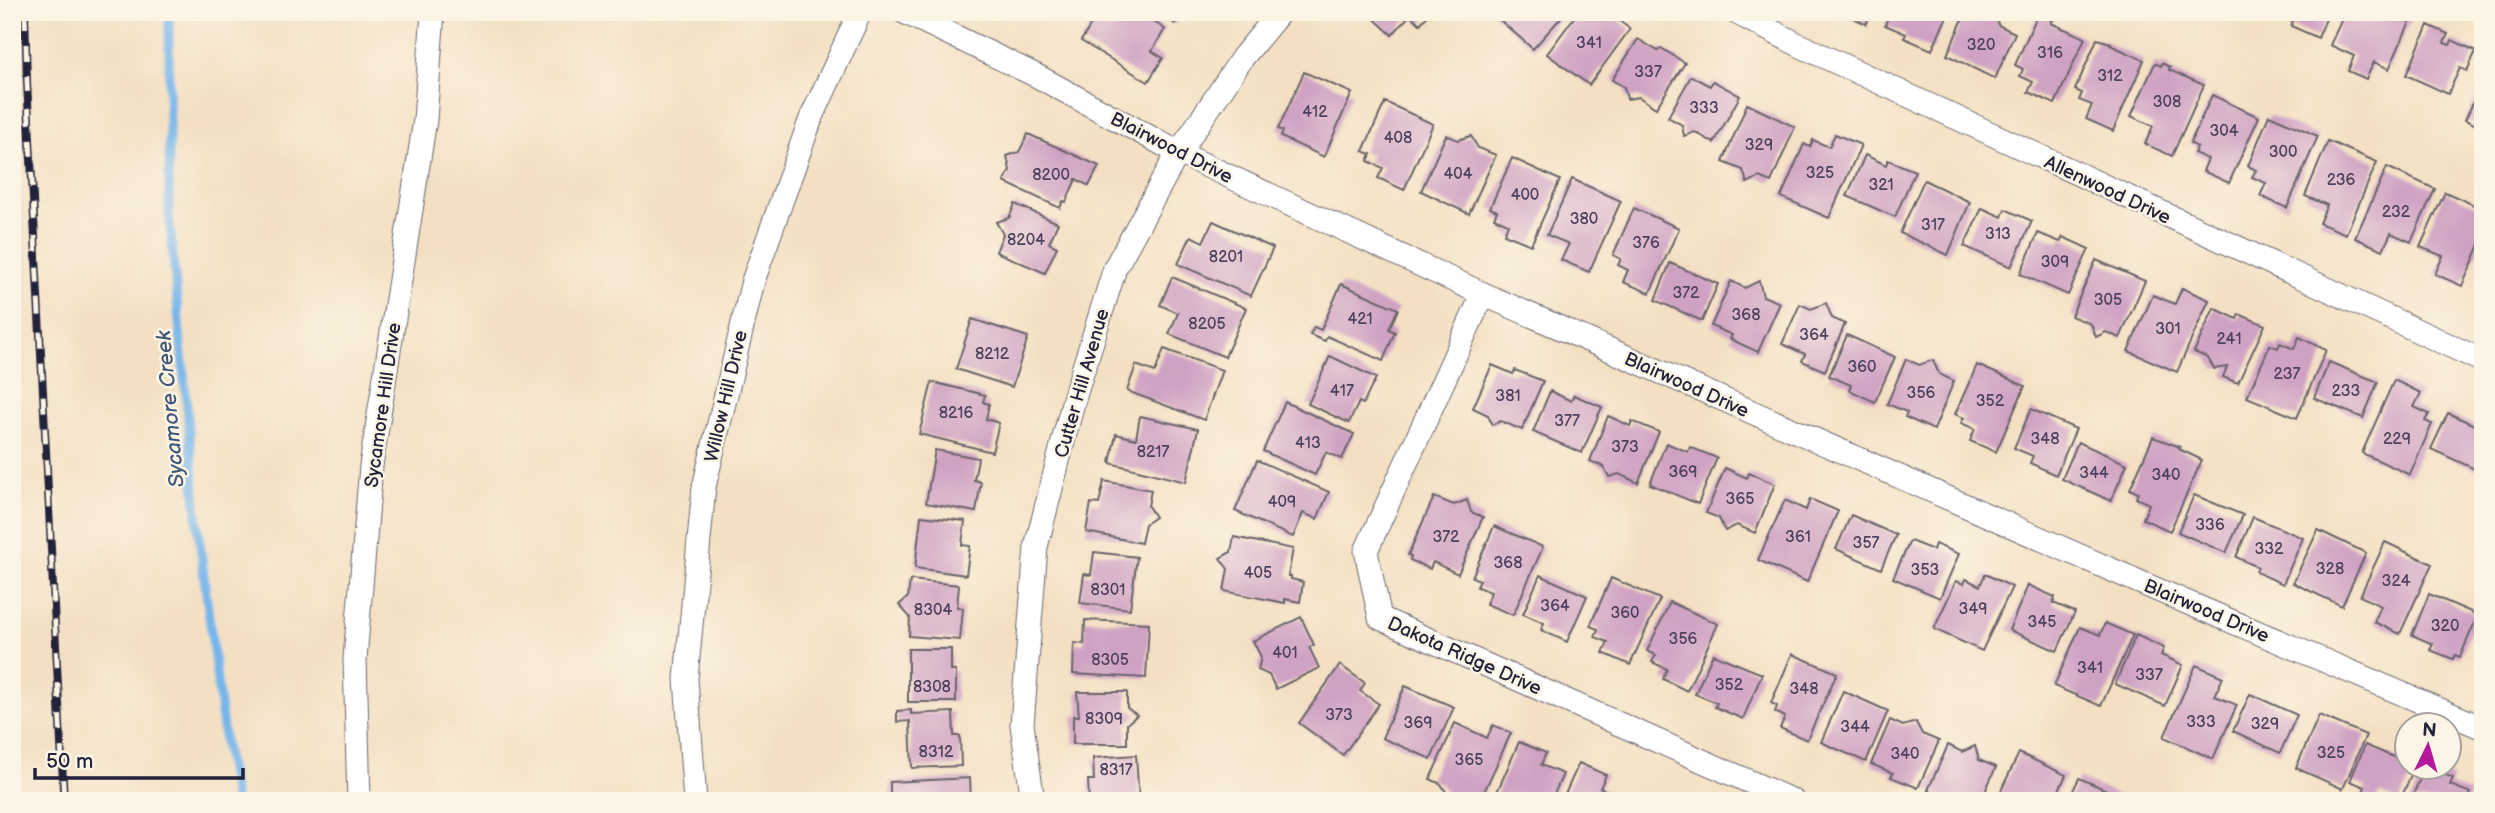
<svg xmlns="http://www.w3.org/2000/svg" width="2495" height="813" viewBox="0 0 2495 813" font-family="'Balsamiq Sans',sans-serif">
<rect width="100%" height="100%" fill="#fcf5e5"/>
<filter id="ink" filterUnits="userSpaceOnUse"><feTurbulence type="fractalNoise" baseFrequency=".0143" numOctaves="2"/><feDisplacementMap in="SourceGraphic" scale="14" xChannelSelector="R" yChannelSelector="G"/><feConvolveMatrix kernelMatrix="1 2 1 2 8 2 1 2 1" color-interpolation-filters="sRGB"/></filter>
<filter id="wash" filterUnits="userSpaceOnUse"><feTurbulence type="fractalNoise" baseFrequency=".00686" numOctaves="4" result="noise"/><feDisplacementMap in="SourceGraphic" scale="28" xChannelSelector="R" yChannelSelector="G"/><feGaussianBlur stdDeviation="1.57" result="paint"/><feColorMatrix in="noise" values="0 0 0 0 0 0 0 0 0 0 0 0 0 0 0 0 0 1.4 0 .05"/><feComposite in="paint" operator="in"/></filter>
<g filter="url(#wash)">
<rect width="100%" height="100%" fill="#f3e0c3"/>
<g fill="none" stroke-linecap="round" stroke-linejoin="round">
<path stroke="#77b6eb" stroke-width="9" d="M169,12V215L199,536L225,745L235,801"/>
</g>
<g id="blocks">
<g fill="#cfa2c3">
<path d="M1099,12H1138L1165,29L1152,51L1163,58L1148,82L1081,41Z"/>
<path d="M1160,12H1183L1175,24Z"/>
<path d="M1367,12H1431L1420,24L1410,15L1392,35Z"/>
<path d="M1494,12H1566L1533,49L1493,14Z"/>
<path d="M1578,12H1597L1603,17L1608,12L1630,29L1589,85L1547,54Z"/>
<path d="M1841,12H1872L1866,24Z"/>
<path d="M1890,12H1949L1932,50L1904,38L1906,34L1885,25Z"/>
<path d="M1966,12L1981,15L1995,12L1998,25L2015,33L1995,79L1947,55Z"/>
<path d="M2271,12H2329L2318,38L2291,26L2293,21Z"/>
<path d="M2345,12L2414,13L2389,69L2374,62L2366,79L2348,71L2354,56L2330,45Z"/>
<path d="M2037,16L2053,20L2051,23L2085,38L2055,104L2028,92L2033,82L2020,76L2023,69L2015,65Z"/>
<path d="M2428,25L2448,34L2444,43L2450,45L2452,40L2476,51L2467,71L2460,68L2448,94L2406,75Z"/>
<path d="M1638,39L1658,51L1661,48L1685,63L1656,108L1639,97L1627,99L1624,87L1612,80Z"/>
<path d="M2097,39L2111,43L2110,45L2144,60L2113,131L2086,119L2092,105L2079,100L2082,93L2075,90Z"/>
<path d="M2155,63L2161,66L2162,63L2170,67L2169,70L2204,85L2172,156L2145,144L2153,126L2131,116Z"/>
<path d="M1304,72L1352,93L1324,157L1281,137L1283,131L1278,129Z"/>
<path d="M1691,76L1710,86L1713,81L1740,96L1714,143L1695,132L1684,136L1682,125L1668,117Z"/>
<path d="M2483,81V128L2465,120Z"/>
<path d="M2212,95L2259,117L2229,183L2203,171L2208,159L2194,153L2197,147L2190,143Z"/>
<path d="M1385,102L1433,124L1404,190L1378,178L1383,168L1368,161L1371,154L1363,151Z"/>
<path d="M1747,104L1795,127L1771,182L1759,177L1747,183L1743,170L1723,162Z"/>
<path d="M2269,115L2318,136L2287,208L2260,196L2266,183L2252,177L2256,170L2248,166Z"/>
<path d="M1028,134L1099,166L1089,186L1076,179L1066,202L1063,201L1060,208L1004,182L1010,170L1007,156L1019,152Z"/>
<path d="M1835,134L1861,145L1829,218L1781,197L1804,144L1810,147L1813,140L1829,147Z"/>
<path d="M1446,135L1458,140L1471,136L1478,148L1496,155L1469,214L1421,191Z"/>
<path d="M2328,141L2377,162L2346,234L2319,223L2327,205L2305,196Z"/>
<path d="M1865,155L1886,165L1888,160L1915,171L1895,217L1847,196Z"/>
<path d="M1512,158L1560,180L1531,245L1504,234L1508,224L1494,218L1497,211L1490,208Z"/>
<path d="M2387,167L2435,189L2411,242L2391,233L2383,250L2355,238Z"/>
<path d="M1572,179L1621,201L1589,272L1561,260L1569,244L1547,235Z"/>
<path d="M1924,180L1970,202L1948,255L1900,233Z"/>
<path d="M2445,192L2483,209V238L2462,286L2435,274L2443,256L2420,247Z"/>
<path d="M1015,204L1058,223L1049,243L1057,247L1045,273L996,252L1003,234L996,222L1009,218Z"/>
<path d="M1634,208L1679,228L1650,293L1623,282L1628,270L1618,265L1621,259L1613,255Z"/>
<path d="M1982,208L2002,217L2005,209L2032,221L2011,267L1964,246Z"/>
<path d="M1213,221L1273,248L1251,296L1178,264L1191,236L1203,242Z"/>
<path d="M2038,233L2060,242L2063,237L2089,249L2068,295L2020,274Z"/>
<path d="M2096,260L2145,281L2120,338L2106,332L2096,337L2091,324L2071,316Z"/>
<path d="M1670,263L1718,284L1702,321L1655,300Z"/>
<path d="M1172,277L1246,308L1225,357L1169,334L1178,313L1160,305Z"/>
<path d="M1731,281L1745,288L1759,281L1763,296L1780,303L1758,352L1730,339L1732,335L1711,326Z"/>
<path d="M1341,284L1398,309L1389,329L1395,332L1383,361L1327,336L1325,341L1310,335L1314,327L1321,330Z"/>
<path d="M2182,288L2209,300L2177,372L2128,351L2153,295L2175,304Z"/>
<path d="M1826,303L1832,318L1845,324L1825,371L1802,361L1805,354L1782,344L1800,304L1811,309Z"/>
<path d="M2214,308L2237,319L2239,314L2265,325L2238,383L2223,377L2227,367L2214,369L2208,358L2194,352Z"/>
<path d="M972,319L1028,337L1012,387L956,369Z"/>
<path d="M1847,335L1895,357L1875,402L1849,390L1851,385L1829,376Z"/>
<path d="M2299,337L2326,350L2297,418L2247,397L2270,345L2278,348L2280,343L2294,349Z"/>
<path d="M1164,349L1222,370L1204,420L1127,391L1136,365L1155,372Z"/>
<path d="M1330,356L1376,378L1363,404L1359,402L1349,423L1308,404Z"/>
<path d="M1906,359L1919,365L1933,360L1939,374L1954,381L1934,430L1905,417L1907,412L1887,404Z"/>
<path d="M2329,362L2378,382L2363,418L2314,398Z"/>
<path d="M1492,365L1513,374L1515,370L1543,381L1522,430L1501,421L1492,425L1488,415L1473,408Z"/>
<path d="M1977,365L2025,386L1996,452L1970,441L1975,429L1961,423L1964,418L1955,414Z"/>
<path d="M2394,380L2421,393L2414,407L2429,414L2425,421L2432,424L2410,475L2362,453Z"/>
<path d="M932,382L985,395L983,402L989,404L986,419L999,423L992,452L919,434Z"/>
<path d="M1550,391L1571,401L1574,395L1602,407L1582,453L1533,432Z"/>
<path d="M1285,402L1354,434L1342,459L1326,452L1315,475L1263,451Z"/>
<path d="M2031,409L2076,429L2056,475L2030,463L2033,456L2014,448Z"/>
<path d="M2448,413L2483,429V463L2479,471L2431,449Z"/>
<path d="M1140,416L1198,429L1186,482L1110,463L1116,434L1136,439Z"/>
<path d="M1608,416L1630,426L1632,421L1659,432L1638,483L1619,474L1609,477L1604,467L1590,461Z"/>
<path d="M2153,437L2180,447L2179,449L2202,460L2170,531L2143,519L2149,504L2136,498L2138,493L2130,489Z"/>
<path d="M2078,442L2127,464L2111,501L2062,479Z"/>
<path d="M1666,443L1688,452L1690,447L1717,458L1698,504L1650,484Z"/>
<path d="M935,450L978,458L974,480L981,482L976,512L926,503Z"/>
<path d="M1257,460L1329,492L1317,519L1303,513L1293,537L1235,511Z"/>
<path d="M1725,468L1747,478L1749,473L1775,484L1755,533L1737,525L1725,531L1719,518L1706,513Z"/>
<path d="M1104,481L1151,490L1148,506L1155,517L1145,524L1141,543L1086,532L1091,503L1099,504Z"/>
<path d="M2194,495L2243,515L2226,553L2178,532Z"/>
<path d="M1434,497L1454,505L1467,500L1471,512L1483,517L1458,574L1433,562L1430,569L1410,560L1411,556L1408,555Z"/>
<path d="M1810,499L1838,511L1807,582L1758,560L1785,500L1806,510Z"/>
<path d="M1851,515L1896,535L1881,569L1836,549Z"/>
<path d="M921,516L965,521L962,545L970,546L966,575L915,568Z"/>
<path d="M2253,517L2303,538L2283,584L2256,572L2258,567L2236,557Z"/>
<path d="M1494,526L1543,547L1513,615L1486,604L1491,592L1477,587L1480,580L1472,577Z"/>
<path d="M2318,530L2366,553L2342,606L2293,583Z"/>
<path d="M1234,537L1293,549L1288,576H1291V579L1303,582L1300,602L1285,599V603L1224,591L1228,569L1220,558L1231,552Z"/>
<path d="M1910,541L1933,550L1935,544L1959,554L1940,598L1893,578Z"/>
<path d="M2385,542L2432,564L2400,634L2374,622L2381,606L2360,596Z"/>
<path d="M1094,552L1137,557L1130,609L1080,603L1084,574L1091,575Z"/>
<path d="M1985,574L2012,587L1982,651L1934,629L1956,581L1964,584L1966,579L1980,586Z"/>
<path d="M1540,575L1587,596L1567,642L1541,630L1544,623L1523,614Z"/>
<path d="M1611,578L1660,599L1630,665L1603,653L1608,642L1595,637L1598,629L1590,626Z"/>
<path d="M910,580L959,585L957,607L963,608L960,640L909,636L910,617L899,605L908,597Z"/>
<path d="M2028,585L2055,597L2053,603L2075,612L2057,651L2009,630Z"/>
<path d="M2429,594L2478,615L2460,657L2455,655L2453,659L2430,650L2433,644L2412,635Z"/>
<path d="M1670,602L1718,624L1687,691L1663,679L1667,669L1652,662L1656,655L1647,651Z"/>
<path d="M1301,617L1314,645L1309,647L1319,668L1276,689L1269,675L1258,670L1261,657L1253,641Z"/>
<path d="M1085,620L1149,623L1146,678L1073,674L1074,643L1084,644Z"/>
<path d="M2105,623L2133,635L2101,706L2054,686L2080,627L2100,635Z"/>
<path d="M2136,635L2164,648L2161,655L2183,665L2165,706L2115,684Z"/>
<path d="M908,649H951V671H956V702H908Z"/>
<path d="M1713,654L1762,674L1743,719L1715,707L1717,703L1695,694Z"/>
<path d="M1792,654L1837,673L1807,740L1780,728L1785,717L1775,712L1777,706L1771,703Z"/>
<path d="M1340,665L1365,683L1360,691L1379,704L1343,755L1299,723Z"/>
<path d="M2196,665L2223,677L2215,696L2237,705L2213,759L2164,737Z"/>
<path d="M1405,686L1454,707L1431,759L1382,738Z"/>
<path d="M1843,691L1888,711L1866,762L1821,742Z"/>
<path d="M1077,692H1127V708L1137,715L1127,724V744H1073V716H1079Z"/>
<path d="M2250,694L2297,715L2280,753L2233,731Z"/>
<path d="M911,710V714L953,712L954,736H960L961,766L912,768L910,721L897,722V711Z"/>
<path d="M2319,715L2366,735L2343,789L2296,768Z"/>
<path d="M1890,720L1903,726L1916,722L1922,734L1939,741L1918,788L1891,777L1893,773L1871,764Z"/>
<path d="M1455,723L1487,738L1493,725L1511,733L1480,801L1460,792L1448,795L1441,784L1430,779Z"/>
<path d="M1519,742L1546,753L1541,765L1563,774L1551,801H1493Z"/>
<path d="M1948,745L1962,752L1975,746L1979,760L1996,767L1981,801H1952L1928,790Z"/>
<path d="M2365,745L2408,763V768H2414L2400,801L2379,793L2376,801H2360L2365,787L2350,781Z"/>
<path d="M2019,753L2066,775L2054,801H1996Z"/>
<path d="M1136,755L1139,801H1089L1088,780H1094L1093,758Z"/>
<path d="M1579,763L1606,775L1600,788L1614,794L1611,801H1562Z"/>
<path d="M2425,768H2430L2453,778L2450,785L2471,793L2468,801H2410Z"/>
<path d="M970,778L971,801H890V782Z"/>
<path d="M2079,778L2132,801H2068Z"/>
</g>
</g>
</g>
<g filter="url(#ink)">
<use href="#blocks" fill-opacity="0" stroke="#6b646b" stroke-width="2"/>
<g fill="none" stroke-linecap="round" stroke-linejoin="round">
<g stroke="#6b646b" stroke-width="25">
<g id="street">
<path d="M904,12L1037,76L1179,153L1483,294L2153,588L2483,728"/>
<path d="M1735,12L1799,45L2483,361"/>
<path d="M1483,294L1366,551L1380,618L1793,801"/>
<path d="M359,801L355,659L371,466L425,120L433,12"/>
<path d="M695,801L686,679L704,487L753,281L810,121L860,12"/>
<path d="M1033,801L1022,725L1036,547L1074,399L1115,268L1174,160L1243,57L1280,12"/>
</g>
</g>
<use href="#street" stroke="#fff" stroke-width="23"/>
<g stroke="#22223b" stroke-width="8">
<path id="rail" d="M25,12L27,82L64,801"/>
</g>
<use href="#rail" stroke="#fcf5e5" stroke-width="5" stroke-dasharray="16" stroke-linecap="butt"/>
</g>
</g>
<g text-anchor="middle" stroke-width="5" stroke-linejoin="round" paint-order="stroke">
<g font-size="16" fill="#4d425d">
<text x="1589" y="48">341</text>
<text x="1981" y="50">320</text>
<text x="2050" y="58">316</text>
<text x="1648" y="77">337</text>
<text x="2110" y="81">312</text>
<text x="2167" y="107">308</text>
<text x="1704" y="113">333</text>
<text x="1315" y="117">412</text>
<text x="2224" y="136">304</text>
<text x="1398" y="143">408</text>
<text x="1759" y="150">329</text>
<text x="2283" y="157">300</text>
<text x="1820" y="178">325</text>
<text x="1458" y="179">404</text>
<text x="1051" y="180">8200</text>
<text x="2341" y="185">236</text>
<text x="1881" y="190">321</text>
<text x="1525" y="200">400</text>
<text x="2396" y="217">232</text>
<text x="1584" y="224">380</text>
<text x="1933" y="230">317</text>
<text x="1998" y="239">313</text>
<text x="1026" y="245">8204</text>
<text x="1646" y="248">376</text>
<text x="1226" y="262">8201</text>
<text x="2055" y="267">309</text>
<text x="1686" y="298">372</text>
<text x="2108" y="305">305</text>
<text x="1746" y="320">368</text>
<text x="1360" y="324">421</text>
<text x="1207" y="329">8205</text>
<text x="2168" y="334">301</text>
<text x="1814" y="340">364</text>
<text x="2229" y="344">241</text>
<text x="992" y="359">8212</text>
<text x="1862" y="372">360</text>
<text x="2287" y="379">237</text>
<text x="1342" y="396">417</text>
<text x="2346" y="396">233</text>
<text x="1921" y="398">356</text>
<text x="1508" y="401">381</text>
<text x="1990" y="406">352</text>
<text x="956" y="418">8216</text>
<text x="1567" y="426">377</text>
<text x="2045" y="444">348</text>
<text x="2397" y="444">229</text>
<text x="1308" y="448">413</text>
<text x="1625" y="452">373</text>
<text x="1153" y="457">8217</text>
<text x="1683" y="477">369</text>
<text x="2094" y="478">344</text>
<text x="2166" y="480">340</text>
<text x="1740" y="504">365</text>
<text x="1282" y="507">409</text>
<text x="2210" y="530">336</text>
<text x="1446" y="542">372</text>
<text x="1798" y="542">361</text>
<text x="1866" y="548">357</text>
<text x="2269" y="554">332</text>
<text x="1508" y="568">368</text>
<text x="2330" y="574">328</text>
<text x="1925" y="575">353</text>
<text x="1258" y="578">405</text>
<text x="2396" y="586">324</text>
<text x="1108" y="595">8301</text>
<text x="1555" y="611">364</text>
<text x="1973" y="614">349</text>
<text x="933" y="615">8304</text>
<text x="1625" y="618">360</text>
<text x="2042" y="627">345</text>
<text x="2445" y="631">320</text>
<text x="1683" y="644">356</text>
<text x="1285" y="658">401</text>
<text x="1110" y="665">8305</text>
<text x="2090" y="673">341</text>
<text x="2149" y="680">337</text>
<text x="1729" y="690">352</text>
<text x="932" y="692">8308</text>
<text x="1804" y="694">348</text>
<text x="1339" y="720">373</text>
<text x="1104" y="724">8309</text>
<text x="2201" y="727">333</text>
<text x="1418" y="728">369</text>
<text x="2265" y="729">329</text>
<text x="1855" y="732">344</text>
<text x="936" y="757">8312</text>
<text x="2331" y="758">325</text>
<text x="1905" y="759">340</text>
<text x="1469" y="765">365</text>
<text x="1116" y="775">8317</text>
</g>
<g font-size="19" fill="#22223b" stroke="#fcf5e5">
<text transform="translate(1172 147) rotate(27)" y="7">Blairwood Drive</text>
<text transform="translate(2108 189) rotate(25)" y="7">Allenwood Drive</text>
<text transform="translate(1081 383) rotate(-74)" y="7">Cutter Hill Avenue</text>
<text transform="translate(1687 384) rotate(24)" y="7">Blairwood Drive</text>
<text transform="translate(725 396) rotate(-77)" y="7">Willow Hill Drive</text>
<text transform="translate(382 405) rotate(-82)" y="7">Sycamore Hill Drive</text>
<text transform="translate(2207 610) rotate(23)" y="7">Blairwood Drive</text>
<text transform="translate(1465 655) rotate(24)" y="7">Dakota Ridge Drive</text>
</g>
<g font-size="21" font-style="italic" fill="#405679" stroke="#fcf5e5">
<text transform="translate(170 409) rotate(-95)" y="7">Sycamore Creek</text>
</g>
</g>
<rect width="2495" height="813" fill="none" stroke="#fcf5e5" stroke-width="42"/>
<g transform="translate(2428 746) rotate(5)"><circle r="33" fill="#fcf5e5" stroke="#a5a1a1" stroke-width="2"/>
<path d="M0-5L12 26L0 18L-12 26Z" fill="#b5179e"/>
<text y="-10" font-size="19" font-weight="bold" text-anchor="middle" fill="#22223b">N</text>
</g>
<path d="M35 768v10h208v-10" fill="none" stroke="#22223b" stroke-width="3.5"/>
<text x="46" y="768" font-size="21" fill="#22223b" stroke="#fcf5e5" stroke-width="5" paint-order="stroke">50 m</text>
</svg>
